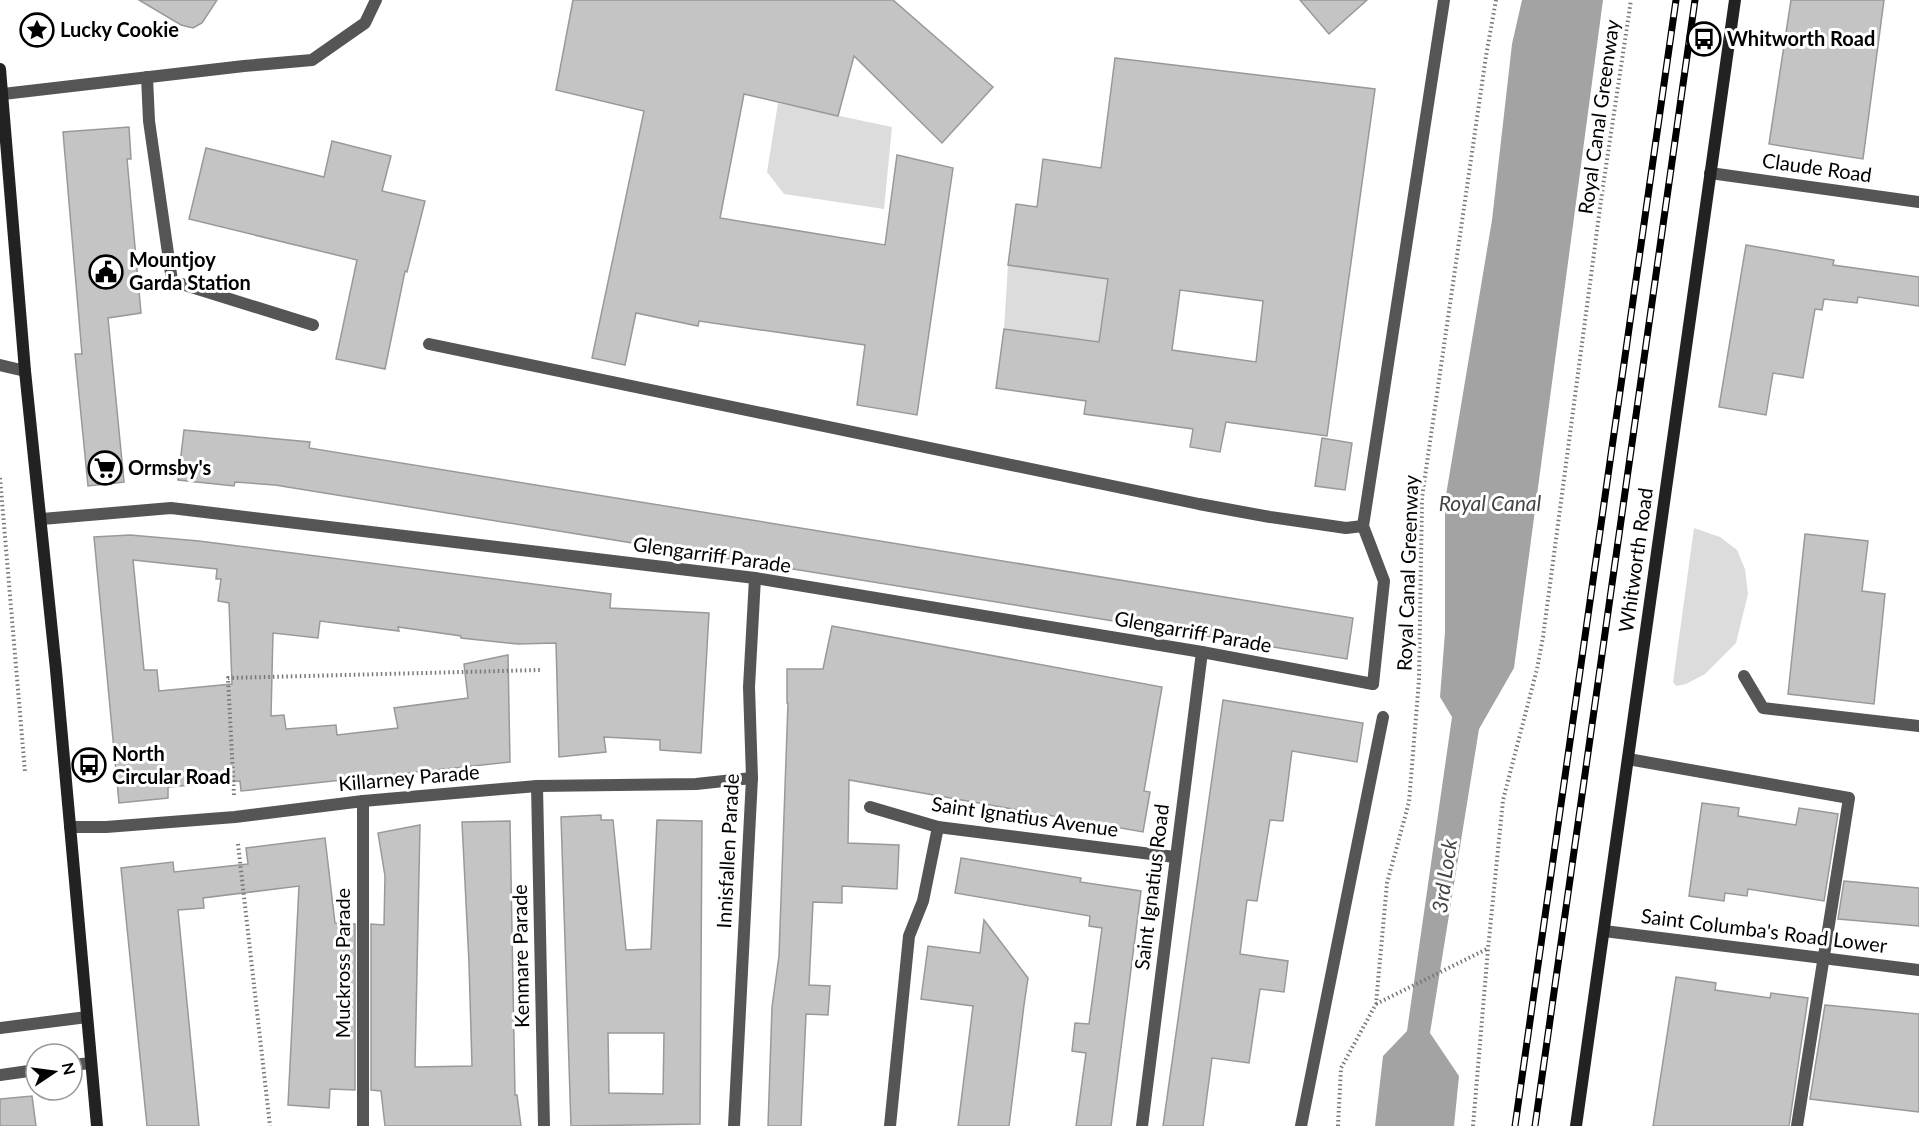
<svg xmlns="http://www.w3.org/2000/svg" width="1919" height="1126" viewBox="0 0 1919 1126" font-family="Lato,sans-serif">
<rect width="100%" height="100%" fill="#fff"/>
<g fill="#dcdcdc">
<path d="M778,103L892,127L884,209L784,194L767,172Z"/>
<path d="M1008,265L1108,279L1099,342L1004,329Z"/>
<path d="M1694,528L1720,537L1737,550L1745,569L1748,594L1736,643L1705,674L1686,684L1676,686L1673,682Z"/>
</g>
<path fill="#a3a3a3" d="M1522,0H1603L1514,668L1479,729L1430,1033L1459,1076L1454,1126H1375L1383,1056L1407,1031L1452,717L1440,697L1445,632V501L1492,220L1512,44Z"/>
<g fill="#c4c4c4" stroke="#999" stroke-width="1.5" fill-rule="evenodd">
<path d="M139,0H217L202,23L193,28L181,25Z"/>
<path d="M573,0H893L993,87L942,143L854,56L838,116L744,94L720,218L885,245L897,155L953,168L917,415L857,405L865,345L699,321L698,326L636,313L625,365L592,358L644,111L556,90Z"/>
<path d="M1300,0H1367L1329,34Z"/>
<path d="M1791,0H1884L1863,159L1769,144Z"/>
<path d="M1115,58L1375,89L1327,436L1226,422L1220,452L1190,447L1193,429L1084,414L1086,401L996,388L1004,329L1099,342L1108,279L1008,265L1016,204L1037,207L1043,159L1101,168ZM1180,290L1263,301L1256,362L1172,350Z"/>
<path d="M129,127L131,159H127L141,313L108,318L124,482L88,486L75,354H82L63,132Z"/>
<path d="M332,141L391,156L382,191L425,201L407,272L405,271L385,369L336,359L357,260L189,219L206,148L324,177Z"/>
<path d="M1746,245L1834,260L1833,265L1919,277V306L1858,297L1857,303L1824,299L1822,310L1815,309L1803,378L1773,373L1766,415L1719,407Z"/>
<path d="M184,430L310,442L309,448L1353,618L1347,659L275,485L235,482L234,486L178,480Z"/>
<path d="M1322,438L1352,443L1345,490L1315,486Z"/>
<path d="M1805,534L1868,541L1862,591L1885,594L1874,704L1788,694Z"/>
<path d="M130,535L199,541L611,594L610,608L709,613L701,753L660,750V740L604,737L606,752L559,757L556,643L518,644L461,638V636L398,627L399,631L320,621L318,638L273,633L271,716L284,715L286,729L336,725L337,735L398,728L394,708L468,698L464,664L508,655L510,762L241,791L240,781L168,787V798L119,803L94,537ZM133,560L217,569L216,579H221L218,601L229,603L232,684L159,691L157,670H144Z"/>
<path d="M832,626L1162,687L1144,791L1150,792L1143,832L849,780L848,843L899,845L897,889L842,886V903L813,902L809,985L830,986L828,1015L806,1014L801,1126H768L772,1007L779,956L788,703H787V669H823Z"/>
<path d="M1223,700L1363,723L1357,762L1292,751L1283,821L1270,820L1257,901L1247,900L1240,954L1288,961L1284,992L1260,989L1249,1063L1212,1058L1203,1126H1163Z"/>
<path d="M1702,803L1739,808L1738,816L1796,825L1799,808L1838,814L1824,901L1748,889L1747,896L1725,893L1724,901L1689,896Z"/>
<path d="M601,815V820H613L626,950L651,949L657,820L702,821L700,1124L571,1126L561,817ZM608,1033H664L663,1094L609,1093Z"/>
<path d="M510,821L515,1095H517L521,1126H385L381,1091L371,1090V924L384,925L385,876L378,833L420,825L415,1067L472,1066L469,963L462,822Z"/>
<path d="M325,838L335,923L355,924V1090L330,1089L329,1108L288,1105L299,886L203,898L204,908L178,910L199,1126H147L121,868L173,862L174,872L248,864L246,848Z"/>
<path d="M961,858L1081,878L1080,882L1141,891L1111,1126H1076L1086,1053L1072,1051L1075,1023L1089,1024L1102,928L1089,926L1090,916L955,893Z"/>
<path d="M1844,881L1919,888V926L1838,919Z"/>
<path d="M984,920L1028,978L1024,1005L1009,1126H958L973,1006L921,999L928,946L980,953Z"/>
<path d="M1676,977L1716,983L1715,990L1770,998L1771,993L1808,998L1789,1126H1653Z"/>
<path d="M1825,1005L1919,1014V1112L1810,1099Z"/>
<path d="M32,1096L36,1126H0V1099Z"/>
</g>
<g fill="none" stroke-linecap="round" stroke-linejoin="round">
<g stroke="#777" stroke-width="4" stroke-dasharray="1.5 3" stroke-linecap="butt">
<path d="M0,478L25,772"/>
<path d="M234,795L228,678L540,670"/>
<path d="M238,844L270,1126"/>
<path d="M1376,1004L1487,949"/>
<path d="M1338,1126L1341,1068L1376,1004L1387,883L1409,802L1419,680L1422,497L1486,56L1496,0"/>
<path d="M1473,1126L1488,949L1503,800L1537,669L1543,637L1602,193L1631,0"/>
</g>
<g stroke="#555" stroke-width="12">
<path d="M147,77L149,121L172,281L313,325"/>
<path d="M3,94L244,66L312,60L365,23L376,0"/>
<path d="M429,344L1199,504L1270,517L1346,528L1363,526"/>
<path d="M0,365L25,371"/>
<path d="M1744,676L1763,708L1919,726"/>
<path d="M1373,684L1384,581L1363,526L1444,0"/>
<path d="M1628,759L1849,798L1797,1126"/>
<path d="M0,1028L87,1017"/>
<path d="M72,1065L91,1063"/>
<path d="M0,1075L36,1070"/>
<path d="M1301,1126L1383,717"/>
</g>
<g stroke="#555" stroke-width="12">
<path d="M1710,173L1919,202"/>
<path d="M42,519L171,508L755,578L1202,652L1373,684"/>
<path d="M537,786L544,1126"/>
<path d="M870,807L938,827L1175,857"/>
<path d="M70,827H106L235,817L363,801L537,786L696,784L752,778"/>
<path d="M1604,931L1919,970"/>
<path d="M363,1126V801"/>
<path d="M734,1126L752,778L749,687L755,578"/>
<path d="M890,1126L909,936L923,901L938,827"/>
<path d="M1142,1126L1202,652"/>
</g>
<g stroke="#222" stroke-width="12">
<path d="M0,69L25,371L56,670L97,1126"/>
<path d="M1576,1126L1735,0"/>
</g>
<g stroke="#000" stroke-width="7">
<g id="rail">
<path d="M1515,1126L1676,0"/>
<path d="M1535,1126L1695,0"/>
</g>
</g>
<use href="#rail" stroke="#fff" stroke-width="4.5" stroke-dasharray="14" stroke-linecap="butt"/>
</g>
<defs>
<g id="sight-ring" transform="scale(1.725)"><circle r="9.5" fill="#fff" stroke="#000" stroke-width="1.5"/><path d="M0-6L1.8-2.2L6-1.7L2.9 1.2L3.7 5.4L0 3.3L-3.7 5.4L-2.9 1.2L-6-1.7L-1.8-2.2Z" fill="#000"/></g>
<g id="bus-ring" transform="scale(1.725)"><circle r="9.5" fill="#fff" stroke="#000" stroke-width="1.5"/><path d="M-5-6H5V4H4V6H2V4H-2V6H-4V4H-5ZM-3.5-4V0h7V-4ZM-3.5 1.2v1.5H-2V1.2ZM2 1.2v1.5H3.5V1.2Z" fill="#000"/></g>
<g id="civic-ring" transform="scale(1.725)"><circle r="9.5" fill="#fff" stroke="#000" stroke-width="1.5"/><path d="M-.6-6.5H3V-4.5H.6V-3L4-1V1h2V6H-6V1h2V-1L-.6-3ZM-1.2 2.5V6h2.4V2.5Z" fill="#000"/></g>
<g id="supermarket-ring" transform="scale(1.725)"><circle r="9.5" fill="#fff" stroke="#000" stroke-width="1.5"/><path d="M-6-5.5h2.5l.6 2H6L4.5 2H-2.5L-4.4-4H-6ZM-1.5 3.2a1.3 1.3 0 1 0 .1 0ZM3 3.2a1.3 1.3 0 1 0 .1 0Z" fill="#000"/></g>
</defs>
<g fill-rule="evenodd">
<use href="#sight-ring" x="37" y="30"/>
<use href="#bus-ring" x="1704" y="39"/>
<use href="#civic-ring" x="106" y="272"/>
<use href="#supermarket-ring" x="105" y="468"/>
<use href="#bus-ring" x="89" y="765"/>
</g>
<g text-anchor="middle" stroke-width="6" stroke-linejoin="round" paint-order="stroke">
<g font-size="20" font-weight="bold" fill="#000" stroke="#fff" text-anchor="start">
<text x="60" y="37">Lucky Cookie</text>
<text x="1727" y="46">Whitworth Road</text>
<text x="129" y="267">Mountjoy<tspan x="129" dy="23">Garda Station</tspan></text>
<text x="128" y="475">Ormsby's</text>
<text x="112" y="761">North<tspan x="112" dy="23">Circular Road</tspan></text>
</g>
<g font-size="20" fill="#000" stroke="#fff">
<text transform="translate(1599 117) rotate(-82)" y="7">Royal Canal Greenway</text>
<text transform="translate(1817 168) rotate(8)" y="7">Claude Road</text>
<text transform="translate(712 555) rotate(8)" y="7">Glengarriff Parade</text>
<text transform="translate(1636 560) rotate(-82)" y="7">Whitworth Road</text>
<text transform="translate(1408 573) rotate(-88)" y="7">Royal Canal Greenway</text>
<text transform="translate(1193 632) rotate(10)" y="7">Glengarriff Parade</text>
<text transform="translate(409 778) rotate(-5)" y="7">Killarney Parade</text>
<text transform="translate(1025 817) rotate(8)" y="7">Saint Ignatius Avenue</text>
<text transform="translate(728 851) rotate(-87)" y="7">Innisfallen Parade</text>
<text transform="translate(1152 887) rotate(-83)" y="7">Saint Ignatius Road</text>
<text transform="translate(1764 931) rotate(7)" y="7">Saint Columba's Road Lower</text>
<text transform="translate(521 956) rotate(-91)" y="7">Kenmare Parade</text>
<text transform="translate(343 963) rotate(-90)" y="7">Muckross Parade</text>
</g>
<g font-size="21" font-style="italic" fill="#444" stroke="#fff">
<text x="1490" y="511">Royal Canal</text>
<text transform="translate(1445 876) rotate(-82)" y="7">3rd Lock</text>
</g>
</g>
<g transform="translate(54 1072) rotate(77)"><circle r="28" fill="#ffffff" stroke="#999999" stroke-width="1.5"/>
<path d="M0-4.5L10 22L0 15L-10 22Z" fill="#000000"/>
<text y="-9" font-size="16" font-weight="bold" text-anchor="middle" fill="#000000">N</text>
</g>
</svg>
